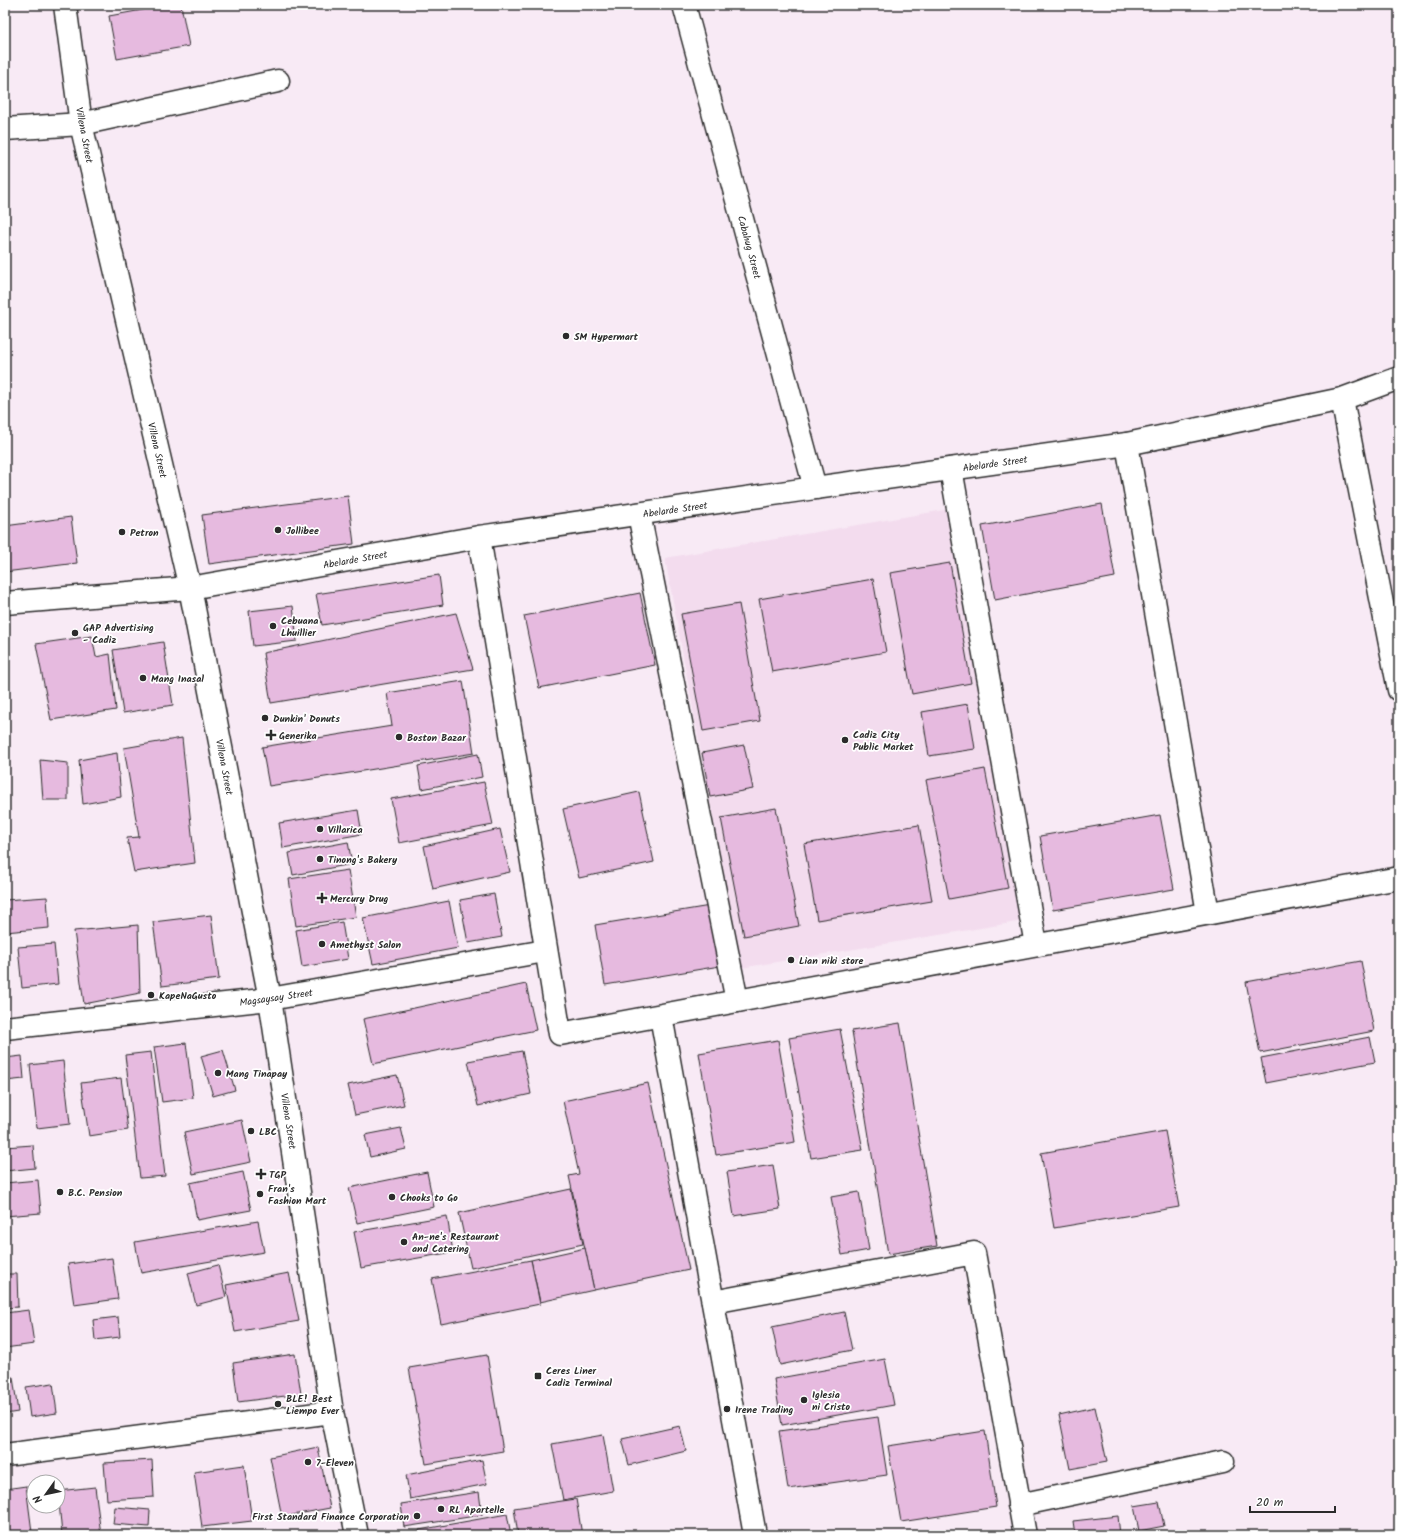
<svg xmlns="http://www.w3.org/2000/svg" width="1404" height="1540" viewBox="0 0 1404 1540" font-family="Kalam,sans-serif">
<rect width="100%" height="100%" fill="#f8eaf5"/>
<filter id="ink" filterUnits="userSpaceOnUse"><feTurbulence type="fractalNoise" baseFrequency=".025" numOctaves="2"/><feDisplacementMap in="SourceGraphic" scale="8" xChannelSelector="R" yChannelSelector="G"/><feConvolveMatrix kernelMatrix="1 2 1 2 8 2 1 2 1" color-interpolation-filters="sRGB"/></filter>
<g filter="url(#ink)">
<path fill="#f3dcee" d="M950,509L1023,921L741,968L665,558Z"/>
<g fill="#e6badf" stroke="#2b2b2b">
<path d="M170,5H181L189,46L117,59L109,16Z"/>
<path d="M348,496L354,544L209,564L202,515Z"/>
<path d="M1102,504L1115,577L995,600L982,526Z"/>
<path d="M71,517L77,563L5,572V526Z"/>
<path d="M950,563L971,683L912,694L890,573Z"/>
<path d="M439,575L443,605L322,625L316,594Z"/>
<path d="M873,579L886,652L772,672L759,599Z"/>
<path d="M640,593L655,665L539,688L524,616Z"/>
<path d="M739,604L760,721L703,731L681,614Z"/>
<path d="M293,606L297,641L253,646L249,611Z"/>
<path d="M456,613L473,669L271,703L263,653Z"/>
<path d="M92,636L96,657L110,654L116,710L51,720L36,644Z"/>
<path d="M163,642L173,705L123,713L113,650Z"/>
<path d="M463,681L474,753L269,786L262,747L392,726L387,693Z"/>
<path d="M968,704L975,749L929,756L922,712Z"/>
<path d="M182,738L195,863L134,872L127,838L139,837L124,748Z"/>
<path d="M744,745L753,789L710,797L702,753Z"/>
<path d="M117,753L121,797L83,804L79,760Z"/>
<path d="M478,754L482,777L422,789L418,766Z"/>
<path d="M40,760L68,763V800H43Z"/>
<path d="M985,769L1008,888L949,899L926,780Z"/>
<path d="M484,782L493,825L399,843L391,799Z"/>
<path d="M639,792L654,862L579,878L563,809Z"/>
<path d="M776,808L799,926L744,936L721,818Z"/>
<path d="M358,810L362,834L283,848L279,823Z"/>
<path d="M1160,815L1174,889L1053,910L1040,836Z"/>
<path d="M919,825L932,901L817,920L804,844Z"/>
<path d="M500,829L510,872L433,889L424,846Z"/>
<path d="M348,842L352,864L293,875L289,853Z"/>
<path d="M348,870L356,917L296,926L289,879Z"/>
<path d="M494,894L502,937L468,943L460,900Z"/>
<path d="M47,897L49,928L5,932V900Z"/>
<path d="M449,901L458,948L373,964L363,918Z"/>
<path d="M716,905L726,965L605,985L595,925Z"/>
<path d="M211,915L219,979L162,986L153,922Z"/>
<path d="M342,922L348,959L302,967L296,930Z"/>
<path d="M138,925L140,993L84,1004L74,931Z"/>
<path d="M54,944L58,984L22,988L18,947Z"/>
<path d="M1361,961L1374,1031L1260,1053L1246,982Z"/>
<path d="M526,984L536,1030L373,1064L363,1019Z"/>
<path d="M900,1023L937,1246L888,1254L852,1031Z"/>
<path d="M840,1029L863,1150L811,1158L789,1038Z"/>
<path d="M1370,1037L1375,1062L1266,1083L1261,1058Z"/>
<path d="M778,1040L795,1142L716,1155L699,1053Z"/>
<path d="M186,1043L193,1098L162,1102L154,1047Z"/>
<path d="M223,1050L235,1090L213,1096L201,1056Z"/>
<path d="M522,1051L531,1094L478,1106L468,1061Z"/>
<path d="M151,1052L165,1176L140,1178L125,1055Z"/>
<path d="M22,1056L24,1079L5,1081V1058Z"/>
<path d="M63,1061L70,1124L37,1128L30,1065Z"/>
<path d="M397,1075L404,1105L355,1115L348,1085Z"/>
<path d="M121,1078L128,1130L89,1136L81,1083Z"/>
<path d="M648,1083L689,1270L594,1290L569,1176L579,1174L563,1101Z"/>
<path d="M242,1120L251,1162L193,1174L184,1132Z"/>
<path d="M401,1128L406,1149L370,1157L365,1135Z"/>
<path d="M1165,1131L1179,1207L1054,1228L1041,1153Z"/>
<path d="M33,1145L35,1168L5,1171V1147Z"/>
<path d="M773,1165L780,1209L734,1216L727,1172Z"/>
<path d="M243,1172L251,1210L197,1220L190,1183Z"/>
<path d="M427,1172L434,1207L357,1223L349,1188Z"/>
<path d="M38,1180L41,1213L5,1216V1183Z"/>
<path d="M571,1189L583,1244L471,1268L459,1213Z"/>
<path d="M859,1192L869,1250L842,1255L831,1197Z"/>
<path d="M447,1216L453,1252L361,1268L354,1232Z"/>
<path d="M258,1221L264,1252L141,1273L135,1242Z"/>
<path d="M585,1248L594,1290L540,1302L531,1260Z"/>
<path d="M112,1258L118,1299L74,1305L68,1264Z"/>
<path d="M531,1260L540,1304L441,1324L432,1279Z"/>
<path d="M218,1265L226,1297L196,1305L188,1273Z"/>
<path d="M289,1273L299,1321L235,1332L226,1285Z"/>
<path d="M5,1274H17L18,1307L5,1308Z"/>
<path d="M29,1310L34,1344L5,1348V1313Z"/>
<path d="M844,1312L852,1350L780,1365L772,1327Z"/>
<path d="M118,1317L120,1337L95,1340L93,1320Z"/>
<path d="M295,1354L301,1394L238,1402L233,1363Z"/>
<path d="M487,1355L503,1451L426,1464L409,1368Z"/>
<path d="M885,1359L894,1405L782,1425L774,1379Z"/>
<path d="M13,1377L18,1412L5,1414V1378Z"/>
<path d="M53,1383L57,1413L30,1417L26,1387Z"/>
<path d="M1095,1407L1107,1462L1070,1469L1059,1415Z"/>
<path d="M878,1417L887,1475L788,1489L779,1431Z"/>
<path d="M680,1426L686,1451L629,1465L622,1439Z"/>
<path d="M985,1431L996,1507L901,1522L888,1446Z"/>
<path d="M603,1435L613,1491L563,1500L552,1444Z"/>
<path d="M318,1447L330,1508L282,1517L270,1457Z"/>
<path d="M152,1460L154,1497L107,1500L104,1463Z"/>
<path d="M482,1460L487,1484L410,1499L406,1475Z"/>
<path d="M244,1465L252,1521L202,1527L194,1472Z"/>
<path d="M26,1486L32,1532L5,1535V1489Z"/>
<path d="M95,1487L101,1535H62L58,1491Z"/>
<path d="M479,1492L482,1515L404,1527L401,1504Z"/>
<path d="M576,1499L582,1535H518L514,1508Z"/>
<path d="M1159,1502L1164,1526L1139,1531L1134,1506Z"/>
<path d="M115,1507L150,1510L149,1527L113,1524Z"/>
<path d="M507,1514L511,1535H420L419,1530Z"/>
<path d="M1118,1516L1120,1535H1075L1073,1521Z"/>
</g>
<g fill="none" stroke-linecap="round" stroke-linejoin="round">
<g stroke="#2b2b2b" stroke-width="25">
<g id="street">
<path d="M65,5L81,124L190,588"/>
<path d="M5,129L81,124L278,81"/>
<path d="M1342,399L1399,690"/>
<path d="M1127,444L1208,913"/>
<path d="M951,469L1036,945"/>
<path d="M815,488L1127,444L1342,399L1399,378"/>
<path d="M639,514L737,1001"/>
<path d="M479,537L560,1034L1399,878"/>
<path d="M661,1016L755,1535"/>
<path d="M5,1028L270,999L545,951"/>
<path d="M713,1302L974,1253L1025,1535"/>
<path d="M5,1455L332,1412"/>
<path d="M1019,1505L1223,1462"/>
</g>
</g>
<g stroke="#2b2b2b" stroke-width="25">
<g id="secondary">
<path d="M190,588L270,999L332,1412L357,1535"/>
<path d="M5,603L190,588L479,537L815,488L684,5"/>
</g>
</g>
<use href="#street" stroke="#fff" stroke-width="22"/>
<use href="#secondary" stroke="#fff" stroke-width="22"/>
</g>
</g>
<g fill="#2b2b2b" stroke="#fff" stroke-width="1.5">
<circle cx="566" cy="336" r="4"/>
<circle cx="278" cy="530" r="4"/>
<circle cx="122" cy="532" r="4"/>
<circle cx="273" cy="626" r="4"/>
<circle cx="75" cy="633" r="4"/>
<circle cx="143" cy="678" r="4"/>
<circle cx="265" cy="718" r="4"/>
<path d="M269 729h4v4h4v4h-4v4h-4v-4h-4v-4h4z"/>
<circle cx="399" cy="737" r="4"/>
<circle cx="845" cy="740" r="4"/>
<circle cx="320" cy="829" r="4"/>
<circle cx="320" cy="859" r="4"/>
<path d="M320 892h4v4h4v4h-4v4h-4v-4h-4v-4h4z"/>
<circle cx="322" cy="944" r="4"/>
<circle cx="791" cy="960" r="4"/>
<circle cx="151" cy="995" r="4"/>
<circle cx="218" cy="1073" r="4"/>
<circle cx="251" cy="1131" r="4"/>
<path d="M259 1168h4v4h4v4h-4v4h-4v-4h-4v-4h4z"/>
<circle cx="60" cy="1192" r="4"/>
<circle cx="260" cy="1194" r="4"/>
<circle cx="392" cy="1197" r="4"/>
<circle cx="404" cy="1242" r="4"/>
<rect x="534" y="1372" width="8" height="8" rx="2"/>
<circle cx="804" cy="1400" r="4"/>
<circle cx="278" cy="1404" r="4"/>
<circle cx="727" cy="1409" r="4"/>
<circle cx="308" cy="1462" r="4"/>
<circle cx="441" cy="1509" r="4"/>
<circle cx="417" cy="1516" r="4"/>
</g>
<g text-anchor="middle" stroke-width="3.5" stroke-linejoin="round" paint-order="stroke">
<g font-size="10" fill="#2b2b2b" stroke="#fff">
<text transform="translate(85 135) rotate(79)" y="4">Villena Street</text>
<text transform="translate(750 247) rotate(75)" y="4">Cabahug Street</text>
<text transform="translate(158 450) rotate(77)" y="4">Villena Street</text>
<text transform="translate(995 463) rotate(-8)" y="4">Abelarde Street</text>
<text transform="translate(675 509) rotate(-8)" y="4">Abelarde Street</text>
<text transform="translate(355 559) rotate(-10)" y="4">Abelarde Street</text>
<text transform="translate(225 767) rotate(79)" y="4">Villena Street</text>
<text transform="translate(276 997) rotate(-8)" y="4">Magsaysay Street</text>
<text transform="translate(289 1121) rotate(81)" y="4">Villena Street</text>
</g>
<g font-size="10" font-weight="bold" fill="#2b2b2b" stroke="#fff" text-anchor="start">
<text x="574" y="340">SM Hypermart</text>
<text x="286" y="534">Jollibee</text>
<text x="130" y="536">Petron</text>
<text x="281" y="624">Cebuana<tspan x="281" dy="12">Lhuillier</tspan></text>
<text x="83" y="631">GAP Advertising<tspan x="83" dy="12">- Cadiz</tspan></text>
<text x="151" y="682">Mang Inasal</text>
<text x="273" y="722">Dunkin' Donuts</text>
<text x="853" y="738">Cadiz City<tspan x="853" dy="12">Public Market</tspan></text>
<text x="279" y="739">Generika</text>
<text x="407" y="741">Boston Bazar</text>
<text x="328" y="833">Villarica</text>
<text x="328" y="863">Tinong's Bakery</text>
<text x="330" y="902">Mercury Drug</text>
<text x="330" y="948">Amethyst Salon</text>
<text x="799" y="964">Lian niki store</text>
<text x="159" y="999">KapeNaGusto</text>
<text x="226" y="1077">Mang Tinapay</text>
<text x="259" y="1135">LBC</text>
<text x="269" y="1178">TGP</text>
<text x="268" y="1192">Fran's<tspan x="268" dy="12">Fashion Mart</tspan></text>
<text x="68" y="1196">B.C. Pension</text>
<text x="400" y="1201">Chooks to Go</text>
<text x="412" y="1240">An-ne's Restaurant<tspan x="412" dy="12">and Catering</tspan></text>
<text x="546" y="1374">Ceres Liner<tspan x="546" dy="12">Cadiz Terminal</tspan></text>
<text x="812" y="1398">Iglesia<tspan x="812" dy="12">ni Cristo</tspan></text>
<text x="286" y="1402">BLE! Best<tspan x="286" dy="12">Liempo Ever</tspan></text>
<text x="735" y="1413">Irene Trading</text>
<text x="316" y="1466">7-Eleven</text>
<text x="449" y="1513">RL Apartelle</text>
<text x="409" y="1520" text-anchor="end">First Standard Finance Corporation</text>
</g>
</g>
<rect width="1404" height="1540" fill="none" stroke="#fff" stroke-width="20"/>
<rect x="10" y="10" width="1384" height="1520" fill="none" stroke="#2b2b2b" stroke-width="1.5" filter="url(#ink)"/>
<g transform="translate(46 1494) rotate(237)"><circle r="19" fill="#ffffff" stroke="#aaaaaa"/>
<path d="M0-3L7 15L0 10L-7 15Z" fill="#2b2b2b"/>
<text y="-6" font-size="11" font-weight="bold" text-anchor="middle" fill="#2b2b2b">N</text>
</g>
<path d="M1250 1506v6h85v-6" fill="none" stroke="#2b2b2b" stroke-width="2"/>
<text x="1256" y="1506" font-size="12" fill="#2b2b2b" stroke="#ffffff" stroke-width="3" paint-order="stroke">20 m</text>
</svg>
